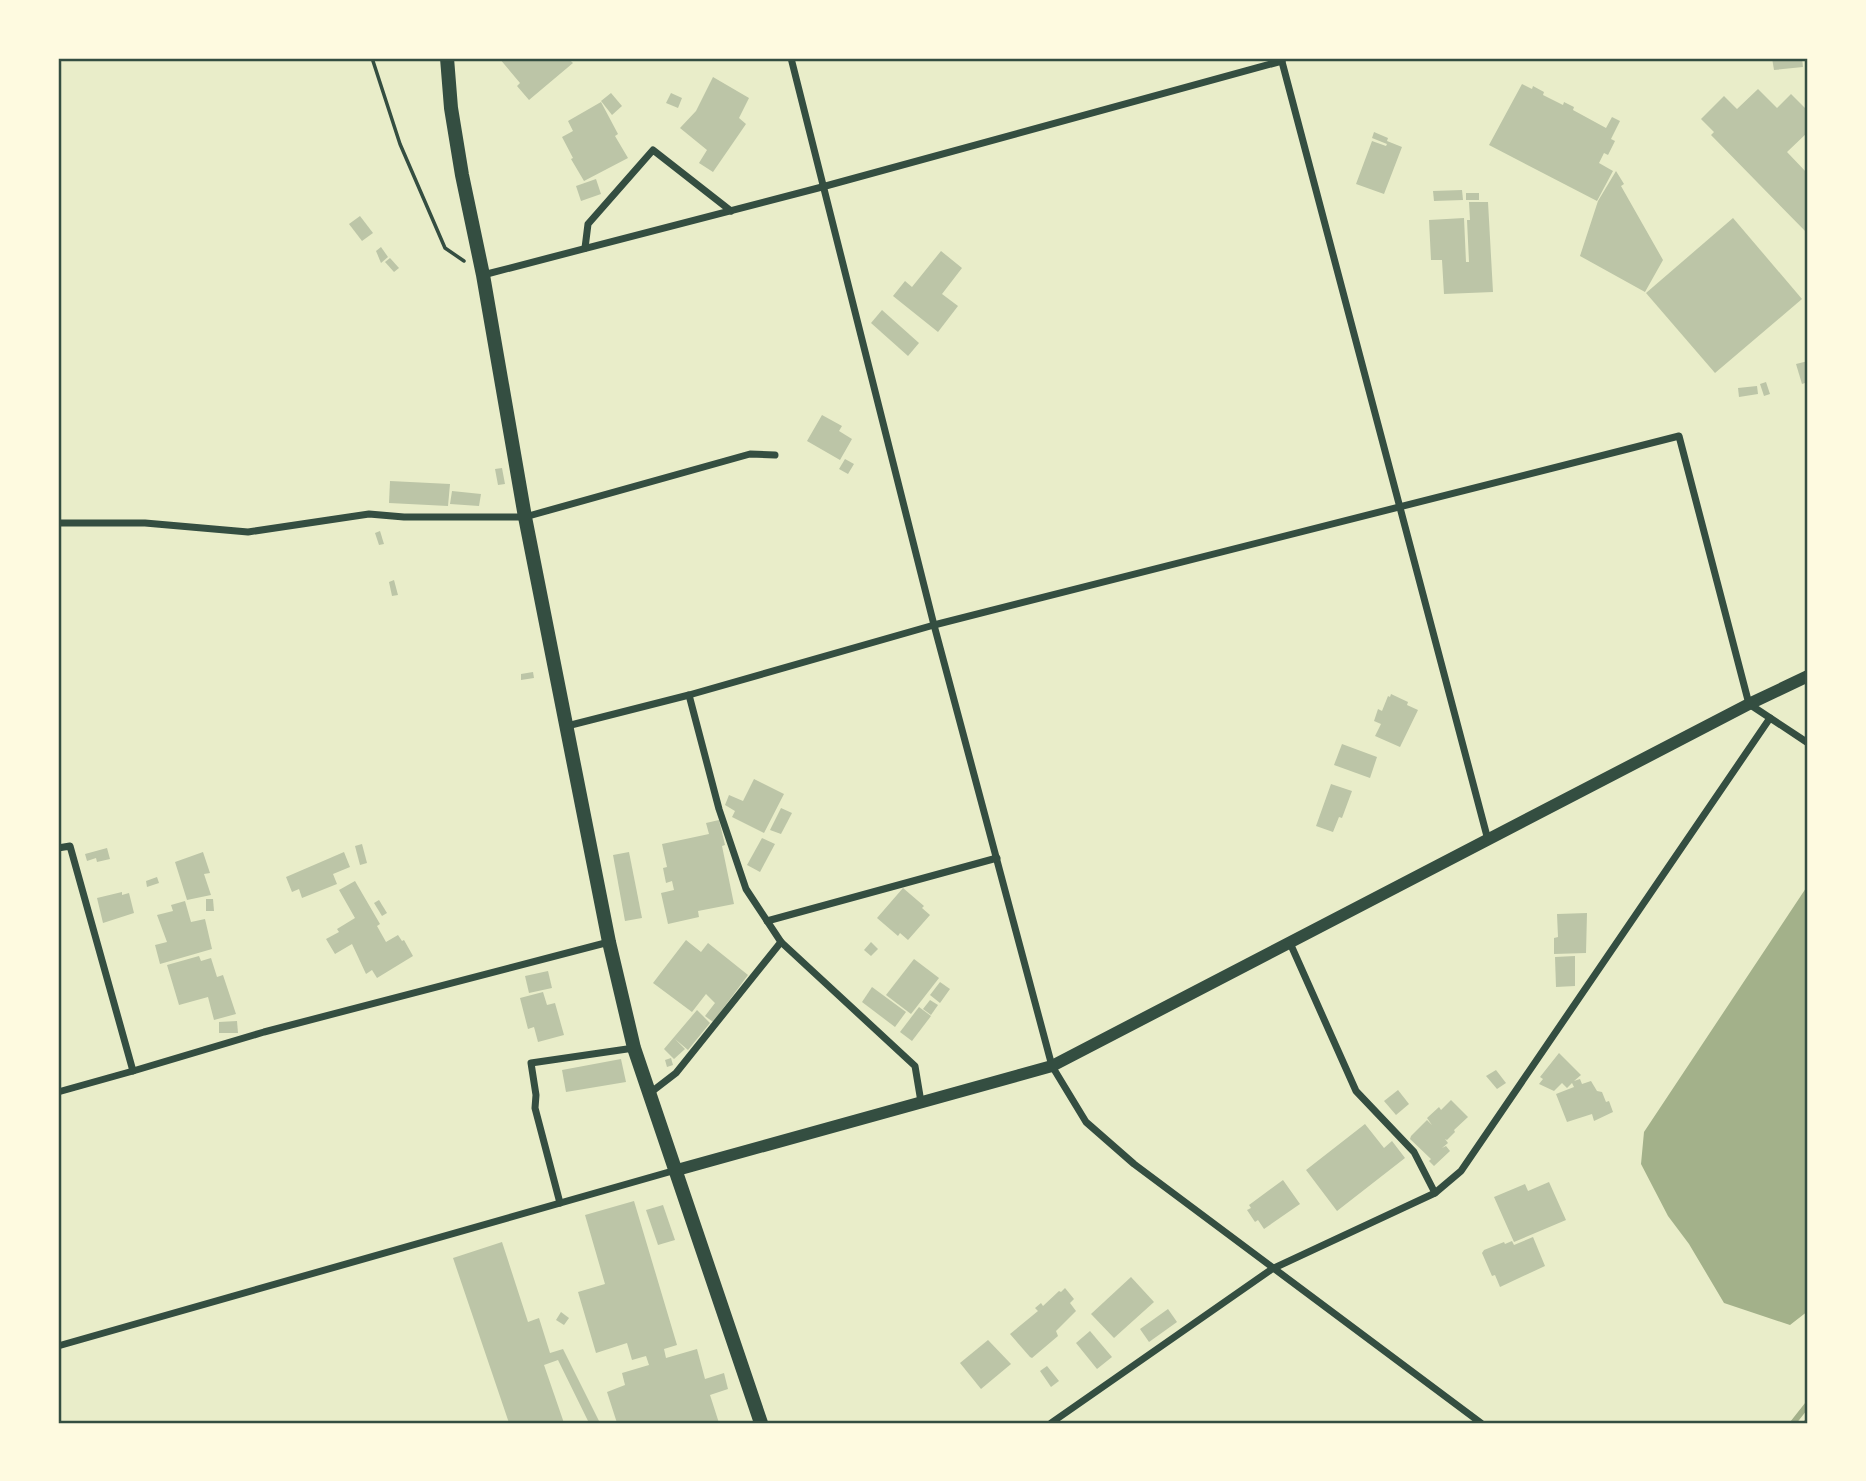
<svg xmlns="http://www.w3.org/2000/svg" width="1866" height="1481" viewBox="0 0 1866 1481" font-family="Georgia,serif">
<rect width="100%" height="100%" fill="#e9edc9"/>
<path fill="#a3b18a" d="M1808,885V1311L1790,1325L1724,1303L1689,1244L1668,1216L1641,1164L1644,1132Z"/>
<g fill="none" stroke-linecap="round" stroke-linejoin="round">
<path stroke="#a3b18a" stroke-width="6" d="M1793,1423L1808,1404"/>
</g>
<g fill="#bcc5a7">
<path d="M499,58H568L573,63L529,100L517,86L520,83Z"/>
<path d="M1772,58H1802L1803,67L1774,70Z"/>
<path d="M713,77L749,98L739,118L746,124L713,172L699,163L707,150L680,128L696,111Z"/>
<path d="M1522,84L1532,89L1533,86L1544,92L1543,95L1563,105L1564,102L1574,107L1573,110L1606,128L1612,117L1620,121L1611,139L1615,141L1608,155L1604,153L1599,163L1613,171L1597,201L1489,145Z"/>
<path d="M1758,89L1777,108L1791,94L1808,111V132L1787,152L1808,174V234L1711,135L1714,132L1701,119L1724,96L1737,109Z"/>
<path d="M611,93L622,106L612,115L601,101Z"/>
<path d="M671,93L682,98L678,108L666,103Z"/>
<path d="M601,102L618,134L615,136L628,158L584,181L571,159L573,158L562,137L573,131L568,121Z"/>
<path d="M1374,132L1388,138L1387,141L1402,147L1384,194L1356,184L1372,141L1386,146L1387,144L1372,138Z"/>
<path d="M1616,171L1624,184L1621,186L1663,260L1645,292L1580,256L1598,201Z"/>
<path d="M596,179L601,194L581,201L576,186Z"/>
<path d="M1462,190L1463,200L1434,201L1433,191Z"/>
<rect x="1466" y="193" width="13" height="7"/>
<path d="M1469,202H1488L1493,292L1444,294L1442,260H1431L1429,220L1464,218L1466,262H1469L1467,220H1470Z"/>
<path d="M360,216L373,233L362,241L349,224Z"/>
<path d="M1733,218L1802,299L1715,373L1646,293Z"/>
<path d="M381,247L388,257L381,263L376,251Z"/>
<path d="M941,251L962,268L942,294L958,306L938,332L893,296L905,281L912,287Z"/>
<path d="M390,258L399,268L394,272L385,262Z"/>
<path d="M882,310L919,343L908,356L871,323Z"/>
<path d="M1808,361V382L1802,384L1796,364Z"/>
<path d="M1766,382L1770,394L1764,396L1760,384Z"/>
<path d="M1757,386L1758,394L1739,397L1738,388Z"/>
<path d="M822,415L842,426L839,431L852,439L840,460L807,441Z"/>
<path d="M845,459L854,464L848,474L839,469Z"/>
<path d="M502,468L505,484L498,485L495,469Z"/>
<path d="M390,481L450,484L448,506L389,503Z"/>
<path d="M452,491L481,494L479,506L450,504Z"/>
<path d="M380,531L384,544L379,545L375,533Z"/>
<path d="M394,580L398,595L392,596L389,582Z"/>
<path d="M533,672L534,678L521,680V674Z"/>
<path d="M1391,694L1408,702L1407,705L1418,710L1400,747L1375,736L1381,724L1374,721L1378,709L1382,711L1388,696L1390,697Z"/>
<path d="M1342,744L1377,757L1370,778L1334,765Z"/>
<path d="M754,779L784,794L764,833L732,817L735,811L725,805L729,795L743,801Z"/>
<path d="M1331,784L1352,791L1342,818L1339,817L1333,832L1316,826Z"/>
<path d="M781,808L792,813L781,834L770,830Z"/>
<path d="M719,820L725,845L722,846L734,904L698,911L699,917L668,924L661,893L674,890L672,881L666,883L663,868L667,867L662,844L709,834L706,823Z"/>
<path d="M762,838L775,844L760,872L747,865Z"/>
<path d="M362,844L367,863L360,865L355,846Z"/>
<path d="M107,848L110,859L97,862L96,858L87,861L85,854Z"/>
<path d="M203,852L210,873L204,874L211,895L187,900L175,862Z"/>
<path d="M344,852L350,867L333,874L337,884L302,898L299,889L292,892L286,877Z"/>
<path d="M629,852L642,918L625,921L613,855Z"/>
<path d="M157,877L159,883L147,887L146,881Z"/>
<path d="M355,881L380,924L377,926L386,942L398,935L402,941L404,940L413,956L377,978L372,970L366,974L352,944L335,954L326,939L339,932L337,929L355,918L339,890Z"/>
<path d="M903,888L924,906L922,908L930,915L908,940L900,933L898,936L877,918Z"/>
<path d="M122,892V895L129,893L134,913L103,923L97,898Z"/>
<path d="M206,899H213L214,911H206Z"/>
<path d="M379,900L387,913L382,916L374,903Z"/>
<path d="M185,901L191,922L205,919L212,949L160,964L155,945L167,942L157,915L173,911L171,905Z"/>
<path d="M1587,913L1586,953L1554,954V938L1558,937L1557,914Z"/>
<path d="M686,940L701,952L708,943L748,975L713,1022L705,1016L715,1003L706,994L692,1012L653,983Z"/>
<path d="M871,942L878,949L871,956L864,950Z"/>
<path d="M199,956L201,961L211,958L217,977L223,975L236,1014L214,1020L208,997L179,1005L167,965Z"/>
<path d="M1575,956V986L1556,987L1555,957Z"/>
<path d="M914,959L939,978L911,1014L886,995Z"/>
<path d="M548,971L552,988L529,993L525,976Z"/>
<path d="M940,982L950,989L940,1003L930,995Z"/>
<path d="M872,987L906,1012L895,1027L862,1002Z"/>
<path d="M543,992L547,1005L555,1003L564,1035L538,1042L534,1027L528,1029L520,998Z"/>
<path d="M930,1000L938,1005L931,1015L923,1009Z"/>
<path d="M919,1007L931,1016L912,1041L900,1032Z"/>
<path d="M697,1010L710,1023L688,1050L675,1039L685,1049L674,1059L664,1049Z"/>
<path d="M237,1021L238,1033H219V1022Z"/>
<path d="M1559,1053L1581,1075L1574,1081L1580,1079L1582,1084L1591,1081L1597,1091L1602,1092L1606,1102L1609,1101L1613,1112L1594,1121L1592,1114L1567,1122L1556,1094L1574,1087L1572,1083L1567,1088L1562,1083L1554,1091L1539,1084L1543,1079L1540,1077Z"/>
<path d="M671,1058L673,1065L667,1067L665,1060Z"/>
<path d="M621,1059L626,1082L566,1092L562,1070Z"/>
<path d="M1496,1070L1506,1083L1497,1089L1486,1076Z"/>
<path d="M1398,1090L1409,1104L1396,1115L1384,1101Z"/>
<path d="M1451,1100L1468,1117L1454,1130L1455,1132L1447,1140L1445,1139L1448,1143L1442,1148L1446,1146L1450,1151L1434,1166L1429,1161L1431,1159L1410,1139L1411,1136L1427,1120L1432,1125L1427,1118L1439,1107L1441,1110Z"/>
<path d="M1365,1124L1384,1148L1392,1141L1405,1158L1337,1211L1306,1170Z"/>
<path d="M1283,1180L1300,1204L1264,1229L1258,1220L1255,1222L1247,1210L1251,1208L1249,1205Z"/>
<path d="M1549,1182L1566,1220L1514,1242L1494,1197L1525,1184L1528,1191Z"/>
<path d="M634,1201L677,1345L664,1349L666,1358L697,1349L705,1379L724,1373L728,1389L710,1395L719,1423H617L607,1392L625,1385L622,1373L649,1365L646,1356L632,1360L627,1343L596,1353L578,1292L605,1284L585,1215Z"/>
<path d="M663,1205L675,1240L658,1245L646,1210Z"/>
<path d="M1533,1237L1545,1266L1500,1287L1495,1275L1492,1276L1482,1253L1484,1250L1504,1242L1505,1244L1512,1241L1514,1245Z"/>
<path d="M502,1242L528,1322L539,1318L550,1353L563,1349L600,1423H589L558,1360L544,1365L564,1423H509L453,1258Z"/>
<path d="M1131,1277L1154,1302L1114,1338L1091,1314Z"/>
<path d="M1065,1288L1074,1299L1070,1303L1076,1311L1056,1331L1058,1336L1032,1358L1030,1357L1010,1334L1038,1311L1035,1308L1041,1303L1043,1306L1059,1291L1061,1292Z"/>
<path d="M1168,1309L1177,1322L1149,1342L1140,1329Z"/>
<path d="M561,1312L569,1318L564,1325L556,1320Z"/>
<path d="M1090,1331L1112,1357L1097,1369L1076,1343Z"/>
<path d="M988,1340L1011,1364L981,1389L960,1363Z"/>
<path d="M1047,1366L1059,1381L1051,1387L1040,1371Z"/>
</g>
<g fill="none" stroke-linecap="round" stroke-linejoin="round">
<g stroke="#344e41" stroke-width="3.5">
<path d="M372,58L400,144L445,248L464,261"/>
<path d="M1805,1423L1808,1419"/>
</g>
<g stroke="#344e41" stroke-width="7">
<path d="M791,58L934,625L1052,1066L1086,1122L1134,1164L1481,1423"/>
<path d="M1281,58L1488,840"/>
<path d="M585,248L588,224L653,150L731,211"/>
<path d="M483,275L822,187L1282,61"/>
<path d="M58,523H145L248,532L369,514L404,517H525L750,454L775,455"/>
<path d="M689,695L719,809L746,889L781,942L915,1066L921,1102"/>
<path d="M567,726L689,695L934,625L1679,436L1749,704L1808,743"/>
<path d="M58,848L70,846L133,1071L264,1032L609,942"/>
<path d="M767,921L997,858"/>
<path d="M1290,943L1356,1091L1414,1152L1435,1193"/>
<path d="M58,1092L133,1071"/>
<path d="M650,1093L676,1073L781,942"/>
<path d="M560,1203L535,1108L536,1095L531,1063L634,1048"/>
<path d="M58,1346L676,1170"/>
<path d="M1051,1423L1272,1269L1435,1193L1461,1171L1770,718"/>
</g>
<path stroke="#344e41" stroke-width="12" d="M677,1170L1052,1066L1749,704L1808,676"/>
<path stroke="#344e41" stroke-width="14" d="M447,58L451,108L462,175L483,275L525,517L609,942L634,1048L761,1423"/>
</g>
<rect width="1866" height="1481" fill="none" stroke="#fefae0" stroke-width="119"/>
<rect x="60" y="60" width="1746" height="1362" fill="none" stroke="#344e41" stroke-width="2.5"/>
</svg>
